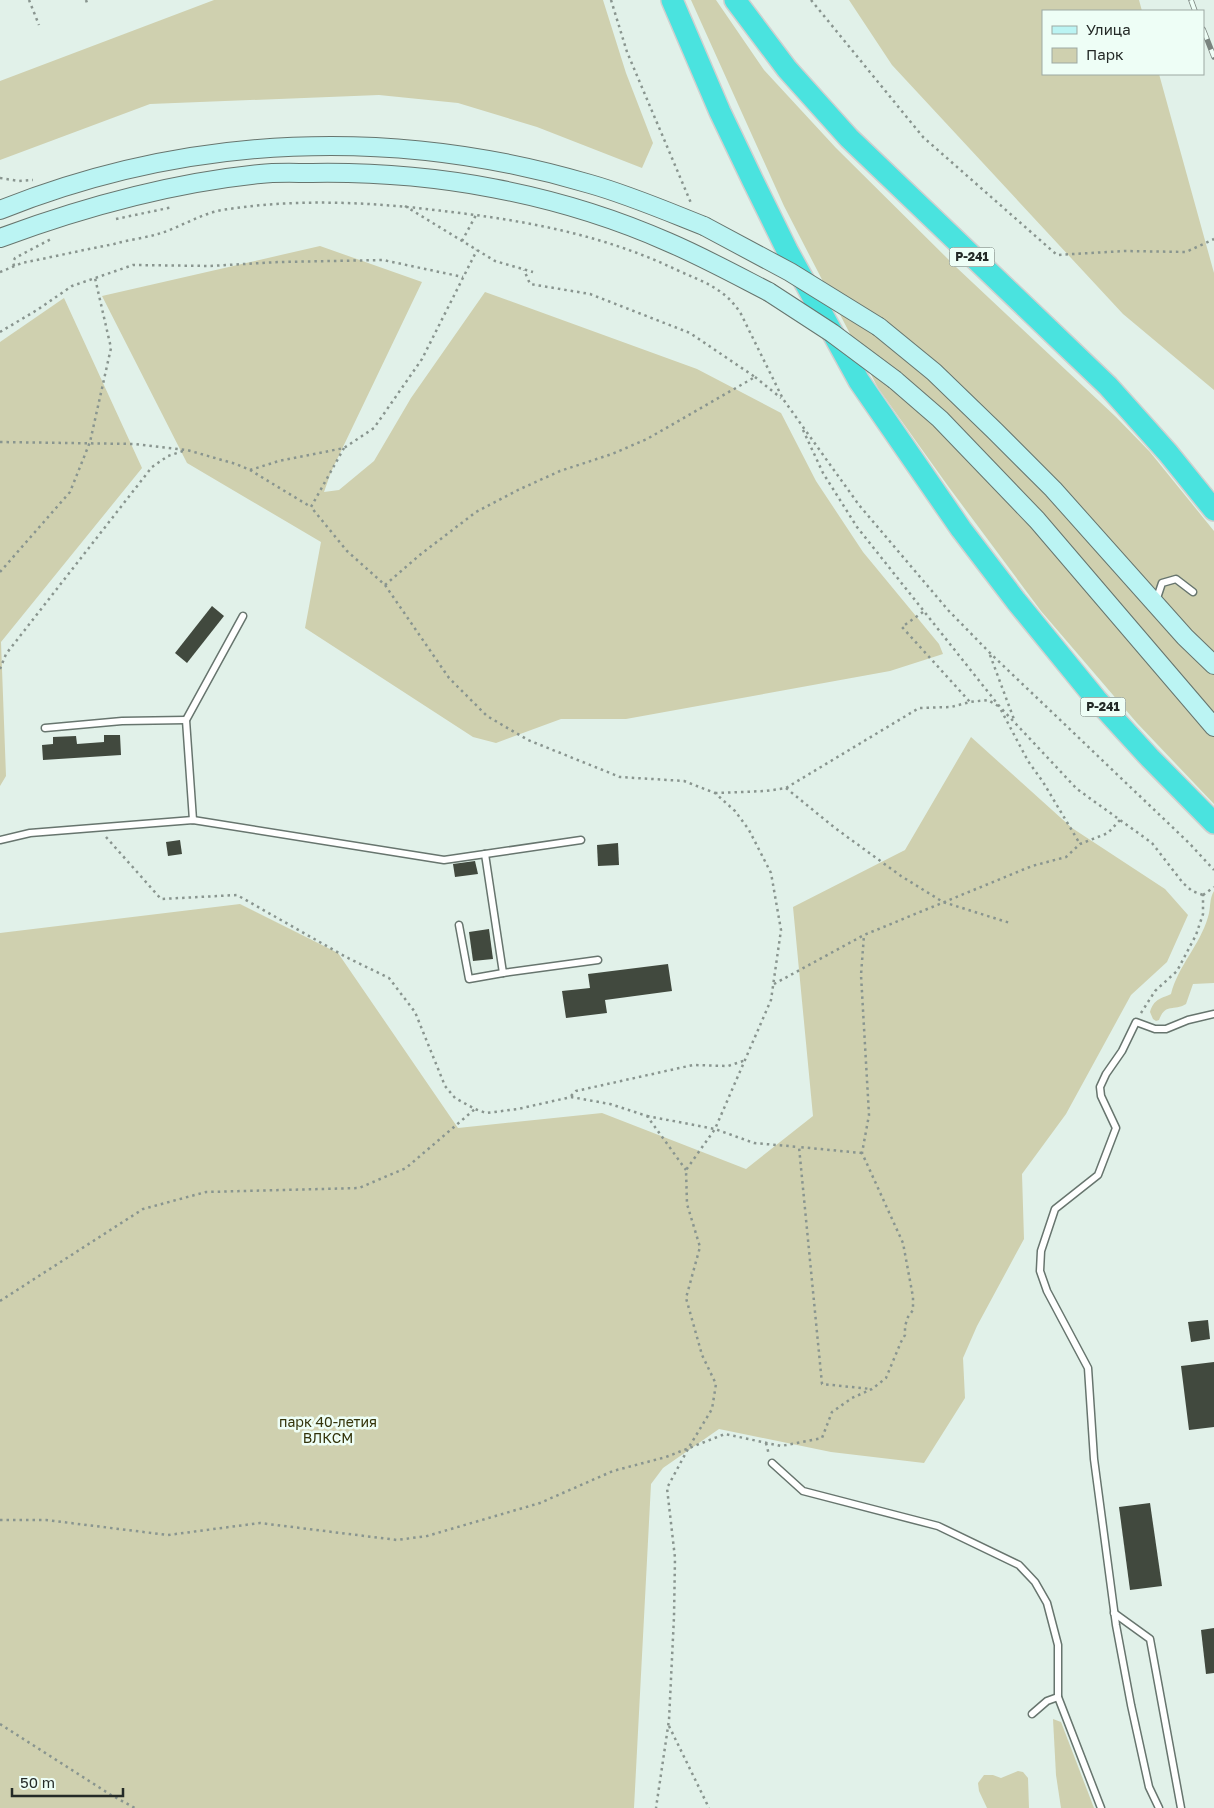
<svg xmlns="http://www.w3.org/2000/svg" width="1214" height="1808" viewBox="0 0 1214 1808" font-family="'Golos Text',sans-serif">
<rect width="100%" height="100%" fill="#e1f1e9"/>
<g fill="#cfd0af">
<path d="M214,0H603L626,73L653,143L642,168L537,127L458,103L379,95L150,104L0,160V81Z"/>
<path d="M691,0H716L764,70L836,148L956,267L1116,417L1150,452L1214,531V804L1137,723L1041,611L948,486L878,388L784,206Z"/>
<path d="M849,0H1139L1142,11H1043V74H1159L1214,273V390L1123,314L892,65Z"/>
<path d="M320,246L422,282L331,472L324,492L339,490L374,461L411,398L485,292L697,369L781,413L816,481L863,552L939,644L943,654L890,671L626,719H561L496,743L473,737L305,628L321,542L187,463L102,296Z"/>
<path d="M64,298L142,468L1,642L6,776L0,786V342Z"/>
<path d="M971,737L1072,828L1165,889L1188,915L1167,962L1131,995L1066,1114L1022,1174L1024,1239L977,1326L963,1358L965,1398L924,1463L831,1452L719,1429L663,1468L651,1484L634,1808H0V933L240,904L338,953L458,1128L602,1113L746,1169L813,1116L793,907L905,850Z"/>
<path d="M1214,891V983L1193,984L1186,1004C1173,1012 1166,1002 1159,1020L1156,1021L1153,1019L1150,1012C1154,999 1160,999 1171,994C1178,966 1200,945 1208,917C1211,908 1209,899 1214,891Z"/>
<path d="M1053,1719L1061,1722L1094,1808H1061L1056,1775Z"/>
<path d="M1018,1771L1023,1772L1028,1778L1029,1808H987L979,1791L978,1783L984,1775H993L1001,1778Z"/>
</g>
<g fill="#41493e">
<path d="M212,606L224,616L187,663L175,653Z"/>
<path d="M104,735H120L121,755L43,760L42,745L53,744V737L76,736L77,744L104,742Z"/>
<path d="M180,840L182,854L168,856L166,842Z"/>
<path d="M618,843L619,865L598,866L597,845Z"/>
<path d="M475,861L478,874L455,877L453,864Z"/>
<path d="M489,929L493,959L473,961L469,932Z"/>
<path d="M668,964L672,991L605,1000L607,1013L566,1018L562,991L590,988L588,974Z"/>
<path d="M1208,1320L1210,1339L1191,1342L1188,1322Z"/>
<path d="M1214,1362V1427L1189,1430L1181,1366Z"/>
<path d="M1150,1503L1162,1586L1130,1590L1119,1507Z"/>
<path d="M1214,1628V1673L1206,1674L1201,1630Z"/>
</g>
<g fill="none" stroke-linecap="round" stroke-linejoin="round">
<g stroke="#67756e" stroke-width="9">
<g id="service">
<path d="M1156,601L1162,583L1176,579L1193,592"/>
<path d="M45,728L122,721L186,720"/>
<path d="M193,820L186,720L243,616"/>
<path d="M0,840L30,833L193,820L444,860L581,840"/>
<path d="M485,854L503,973L598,960"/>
<path d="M459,925L469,979L503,973"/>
<path d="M772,1463L803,1491L938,1526L1019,1565L1035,1582L1047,1603L1058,1645V1697L1101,1808"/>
<path d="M1114,1613L1150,1639L1181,1808"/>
<path d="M1032,1714L1047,1701L1058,1697"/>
<path d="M1159,1808L1149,1787L1131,1705L1116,1625L1094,1459L1088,1368L1047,1291L1040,1271L1041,1251L1055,1209L1098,1175L1116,1128L1101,1096L1100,1087L1106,1074L1122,1051L1136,1022L1155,1029H1166L1188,1020L1214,1014"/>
</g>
</g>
<g stroke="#67756e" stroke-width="20">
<g id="secondary">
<path d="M0,210C190,134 394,126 590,184C629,195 666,211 704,226"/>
<path d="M0,238C84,207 170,183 260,174C277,172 295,173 312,173C434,171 557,193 668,242C703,257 736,275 769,292"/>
<path d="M879,327L934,372L995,431L1053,489L1185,637L1214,665"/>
<path d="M895,380L940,419L1037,520L1214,727"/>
</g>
</g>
<g stroke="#cfd0cf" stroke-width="24">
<g id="trunk">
<path d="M672,0L720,112L753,181L787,250L859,381L961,529L1016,601L1096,699L1150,758L1214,823"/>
<path d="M735,0L787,69L849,138L1108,386L1168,453L1214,510"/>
</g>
</g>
<g stroke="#89958f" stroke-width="2.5" stroke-dasharray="2.5 4" stroke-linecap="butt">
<path d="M29,0L39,25"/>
<path d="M86,0L87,3"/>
<path d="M611,0L627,52L691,203"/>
<path d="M811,0L923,137L1057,255L1125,251L1186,252L1214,239"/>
<path d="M0,178L19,181L33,180"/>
<path d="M405,206L495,261L533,272"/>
<path d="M116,219L173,207"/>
<path d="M462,241L476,215"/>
<path d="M14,266L13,262L15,258L53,238"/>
<path d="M0,272L22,263C52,257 83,250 114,244C128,240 144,238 158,234C179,228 200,214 222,210C298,198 375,202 451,212C529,221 606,236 677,270C703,282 725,288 741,314L783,399L859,505L948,610L990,653L1190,844L1214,870"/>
<path d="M0,332L37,310L72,286L133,265L210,266L279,262L383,260L463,277"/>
<path d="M755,377L781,398"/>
<path d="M803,430L823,473L857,527L1000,707L1077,789L1152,843L1183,883L1192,891L1203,895"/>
<path d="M0,442L135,444L187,450L236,464L250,470L311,507"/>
<path d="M344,448L311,507L347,551L385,585L449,678L487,716L528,740L620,777L684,781L715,793L735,811L749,830L771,873L781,930L771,1000L715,1129L686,1170L687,1204L700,1247L686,1298L702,1355L716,1384L712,1409L689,1447L667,1488L675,1558L674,1617L669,1720L656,1808"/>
<path d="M250,470L279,461L344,448L374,428L422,359L477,250"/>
<path d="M0,572L70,492L90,442L111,348L95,278"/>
<path d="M385,585L421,554L476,512L518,490L560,471L612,454L647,439L755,377L690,333L590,294L530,284L524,270"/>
<path d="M923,612L902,627L970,702"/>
<path d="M990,655L1015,722"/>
<path d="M0,669L6,654L152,467L168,456L186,450"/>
<path d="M1001,710L1028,761L1043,782L1080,844"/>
<path d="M786,788L835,828L901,876L943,902L1010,923"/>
<path d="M715,793L766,791L786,788L919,708L951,707L970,702L988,700L998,706"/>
<path d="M106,837L161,899L237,895L346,957L389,978L415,1012L445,1086L455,1098L475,1109L486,1113L518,1109L571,1097L610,1104L647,1116L686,1170"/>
<path d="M1203,895L1214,887"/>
<path d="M774,984L864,935L1032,866L1066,857L1080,844L1108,833L1120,820"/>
<path d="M1141,1013L1155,991L1177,971L1196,935L1203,914V895"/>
<path d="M571,1096L576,1091L693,1065L728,1066L746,1060"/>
<path d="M647,1116L715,1129L754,1143L799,1147"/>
<path d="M862,1153L799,1147L822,1384L871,1389"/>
<path d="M0,1301L143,1209L206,1192L359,1188L406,1168L475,1109"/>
<path d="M766,1443L769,1455"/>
<path d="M0,1520H46L168,1535L260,1523L397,1540L427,1536L540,1503L613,1471L666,1457L725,1434L781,1446L822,1438L832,1412L852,1398L872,1389L886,1378L901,1342L905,1335V1326L908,1317L913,1310V1297L903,1243L862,1153L869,1115L861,975L864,935"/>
<path d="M0,1724L111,1795L135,1808"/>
<path d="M669,1726L709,1808"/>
</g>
<use href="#service" stroke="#fff" stroke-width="6"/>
<use href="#secondary" stroke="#bbf4f3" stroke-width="18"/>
<use href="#trunk" stroke="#4ae3df" stroke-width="21"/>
<g stroke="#7a847f" stroke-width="5.5">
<g id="rail">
<path d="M1191,0L1195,11"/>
<path d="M1203,29L1214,57"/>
</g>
</g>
<use href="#rail" stroke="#eefef6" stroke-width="4" stroke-dasharray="11" stroke-linecap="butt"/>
<g stroke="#67756e" stroke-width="20" stroke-linecap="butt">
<g id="secondary-bridge">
<path d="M704,226L790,272L879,327"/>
<path d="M769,292L832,333L895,380"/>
</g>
</g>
<use href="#secondary-bridge" stroke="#bbf4f3" stroke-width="18"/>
</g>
<g text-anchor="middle" stroke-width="5" stroke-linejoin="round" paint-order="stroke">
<g fill="#eefef6" stroke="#616a65" stroke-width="1">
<rect x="949.5" y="247.5" width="45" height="19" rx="4"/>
<rect x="1080.5" y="697.5" width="45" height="19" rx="4"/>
</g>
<g font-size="12" font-weight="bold" fill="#242a27">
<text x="972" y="261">Р-241</text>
<text x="1103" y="711">Р-241</text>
</g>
<g font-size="14" fill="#33330a" stroke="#eefef6">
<text x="328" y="1427">парк 40-летия<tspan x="328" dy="16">ВЛКСМ</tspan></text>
</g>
</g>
<rect x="1042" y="10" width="162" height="65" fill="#eefef6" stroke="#9da9a3"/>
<rect x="1052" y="26" width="25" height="8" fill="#bbf4f3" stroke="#9da9a3"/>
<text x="1086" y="35" font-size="15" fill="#242a27">Улица</text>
<rect x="1052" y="48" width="25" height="15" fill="#cfd0af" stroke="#9da9a3"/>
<text x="1086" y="60" font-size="15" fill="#242a27">Парк</text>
<path d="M12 1788v8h111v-8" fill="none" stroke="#242a27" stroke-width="2.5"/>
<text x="20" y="1788" font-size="15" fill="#242a27" stroke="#eefef6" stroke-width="4" paint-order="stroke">50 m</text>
</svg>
